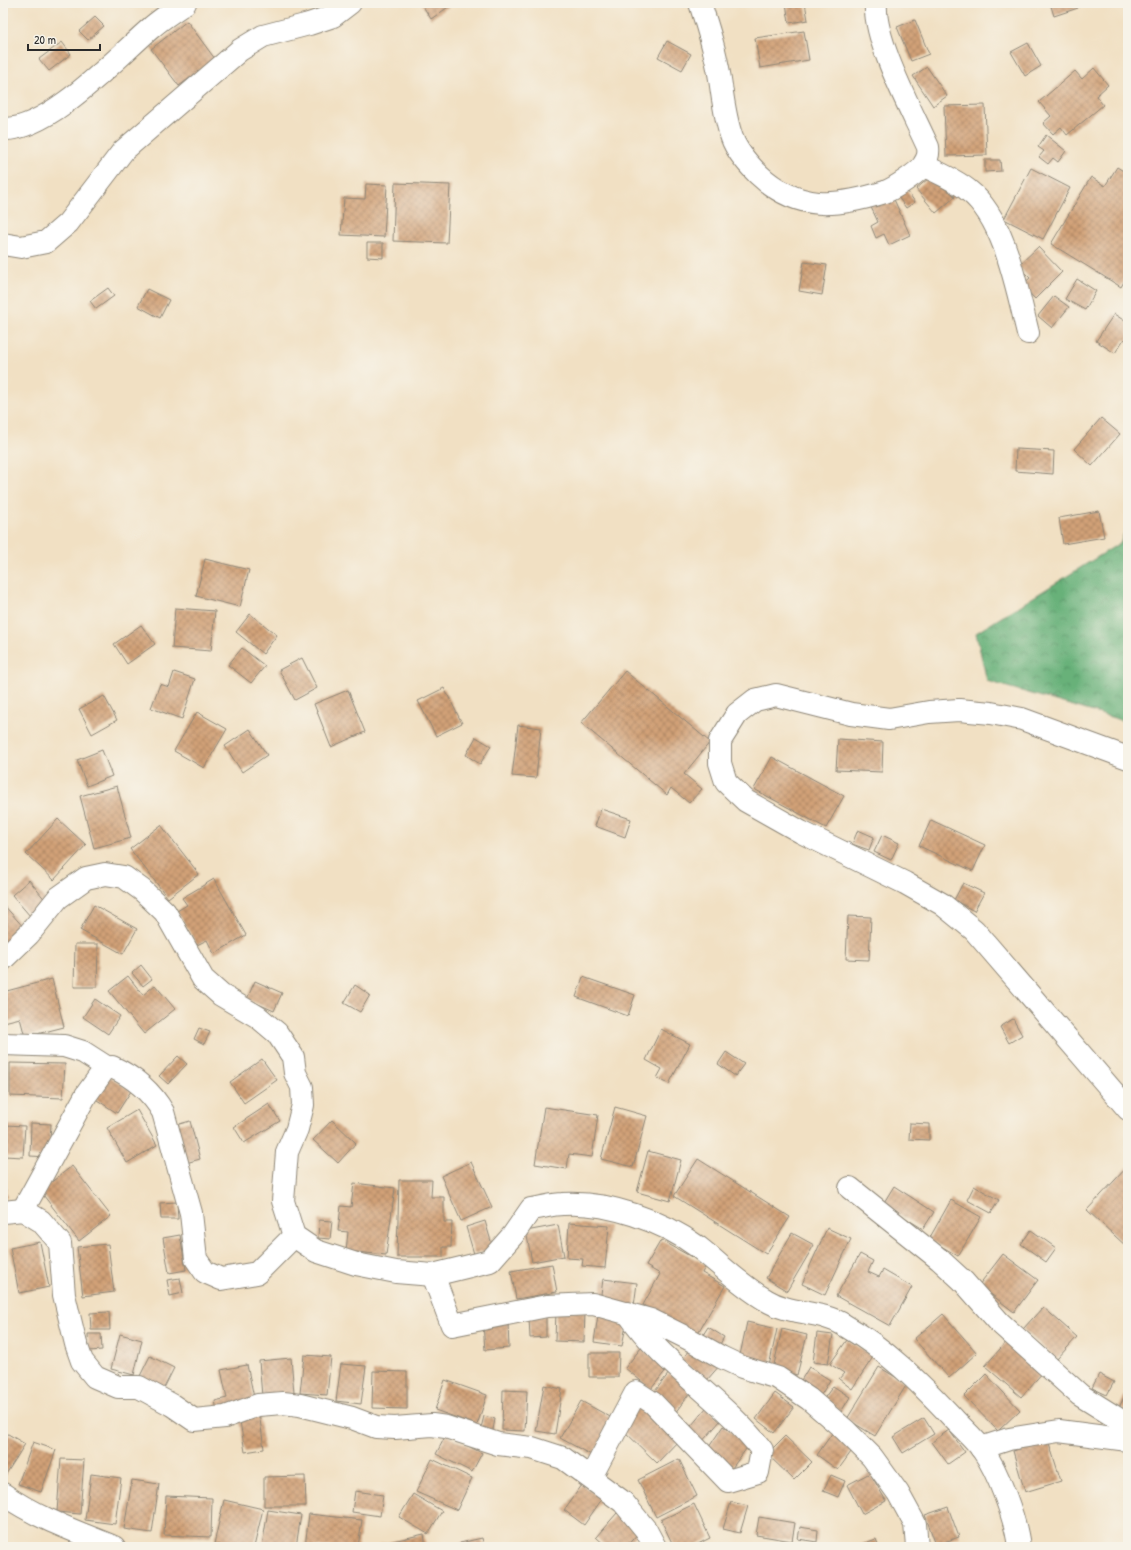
<svg xmlns="http://www.w3.org/2000/svg" width="1131" height="1550" viewBox="0 0 1131 1550" font-family="'Patrick Hand',sans-serif">
<defs>
<pattern id="forest-crowns" width="20" height="18" patternUnits="userSpaceOnUse"><rect width="20" height="18" fill="#67b179"/><path d="M2 6a3 3 0 1 1 6 0M12 15a3 3 0 1 1 6 0" fill="none" stroke="#559063"/></pattern>
<pattern id="building-cross-hatch" width="8" height="8" patternUnits="userSpaceOnUse"><rect width="8" height="8" fill="#d1a177"/><path d="M0 0l8 8M0 8l8-8" fill="none" stroke="#aa8362"/></pattern>
</defs>
<rect width="100%" height="100%" fill="#f7f3e8"/>
<filter id="ink" filterUnits="userSpaceOnUse"><feTurbulence type="fractalNoise" baseFrequency=".025" numOctaves="2"/><feDisplacementMap in="SourceGraphic" scale="8" xChannelSelector="R" yChannelSelector="G"/><feConvolveMatrix kernelMatrix="1 2 1 2 8 2 1 2 1" color-interpolation-filters="sRGB"/></filter>
<filter id="wash" filterUnits="userSpaceOnUse"><feTurbulence type="fractalNoise" baseFrequency=".012" numOctaves="4" result="noise"/><feDisplacementMap in="SourceGraphic" scale="16" xChannelSelector="R" yChannelSelector="G"/><feGaussianBlur stdDeviation="0.9" result="paint"/><feColorMatrix in="noise" values="0 0 0 0 0 0 0 0 0 0 0 0 0 0 0 0 0 1.4 0 .05"/><feComposite in="paint" operator="in"/></filter>
<g filter="url(#wash)">
<rect width="100%" height="100%" fill="#f1e0c3"/>
<path fill="url(#forest-crowns)" stroke="#496e52" d="M1128,524V722L987,681L976,633L1120,543Z"/>
<g id="blocks">
<g fill="url(#building-cross-hatch)">
<path d="M421,3H454L431,19Z"/>
<path d="M786,3H805L808,20L789,23Z"/>
<path d="M1050,3H1076L1078,8L1054,16Z"/>
<path d="M95,17L104,26L88,40L79,31Z"/>
<path d="M915,20L929,54L911,61L897,27Z"/>
<path d="M187,21L215,59L179,86L151,49Z"/>
<path d="M804,31L809,60L760,68L755,38Z"/>
<path d="M667,41L691,54L682,70L658,57Z"/>
<path d="M62,42L71,54L49,71L39,59Z"/>
<path d="M1028,43L1041,66L1025,76L1011,52Z"/>
<path d="M927,67L947,96L933,106L913,76Z"/>
<path d="M1094,68L1108,85L1096,96L1103,105L1067,135L1061,127L1053,134L1043,123L1051,116L1039,102L1075,71L1082,79Z"/>
<path d="M985,105L987,155L946,156L944,106Z"/>
<path d="M1046,135L1066,151L1058,162L1053,158L1048,164L1039,157L1044,151L1038,147Z"/>
<path d="M985,160H1000L1001,171L985,172Z"/>
<path d="M1117,167L1128,174V282L1125,280L1121,287L1051,244L1091,177L1105,186Z"/>
<path d="M1031,168L1070,188L1043,239L1004,219Z"/>
<path d="M935,173L955,197L936,213L916,189Z"/>
<path d="M395,183L450,185L447,243L393,241Z"/>
<path d="M366,184L387,185L384,237L341,235L344,198L365,199Z"/>
<path d="M905,188L915,202L906,208L896,194Z"/>
<path d="M892,195L910,235L889,245L884,234L876,238L871,226L878,222L870,205Z"/>
<path d="M367,243H383V258L367,257Z"/>
<path d="M1038,247L1062,272L1035,299L1022,285L1030,278L1018,266Z"/>
<path d="M804,262L827,265L822,295L799,291Z"/>
<path d="M1077,279L1096,291L1085,310L1065,299Z"/>
<path d="M108,288L114,296L96,309L90,301Z"/>
<path d="M147,289L169,300L160,318L138,306Z"/>
<path d="M1054,296L1069,307L1052,328L1038,316Z"/>
<path d="M1114,314L1128,323V342L1124,339L1115,353L1096,341Z"/>
<path d="M1101,418L1120,434L1092,466L1074,449Z"/>
<path d="M1016,449L1054,451L1053,474L1015,471Z"/>
<path d="M1099,511L1104,537L1063,544L1059,518Z"/>
<path d="M205,559L249,570L240,607L196,596Z"/>
<path d="M175,608L215,611L211,651L172,648Z"/>
<path d="M250,614L277,635L263,654L236,632Z"/>
<path d="M141,625L155,644L127,664L114,644Z"/>
<path d="M242,648L265,666L251,683L228,665Z"/>
<path d="M302,658L317,688L295,700L279,670Z"/>
<path d="M625,671L710,742L684,774L702,789L689,803L671,788L667,795L581,723Z"/>
<path d="M174,672L195,679L182,719L151,708L160,684L169,687Z"/>
<path d="M444,688L462,723L436,736L418,701Z"/>
<path d="M348,690L365,732L331,747L314,704Z"/>
<path d="M104,696L117,720L92,734L79,709Z"/>
<path d="M197,712L227,729L204,768L174,751Z"/>
<path d="M518,725L541,728L536,778L512,776Z"/>
<path d="M250,729L267,755L242,772L225,746Z"/>
<path d="M476,737L491,746L480,764L466,755Z"/>
<path d="M838,739L883,742L882,772L836,770Z"/>
<path d="M102,750L112,776L87,786L77,760Z"/>
<path d="M772,757L844,796L826,828L754,789Z"/>
<path d="M117,786L131,838L94,848L80,796Z"/>
<path d="M601,809L631,819L625,837L595,826Z"/>
<path d="M58,819L86,845L54,880L26,854Z"/>
<path d="M931,820L985,845L973,871L919,846Z"/>
<path d="M161,825L199,874L168,898L130,849Z"/>
<path d="M858,830L874,837L869,850L852,844Z"/>
<path d="M882,835L899,843L891,860L874,852Z"/>
<path d="M214,879L246,935L214,954L207,940L197,945L177,911L187,905L182,898Z"/>
<path d="M29,880L46,901L30,916L12,895Z"/>
<path d="M963,883L984,893L974,911L954,900Z"/>
<path d="M3,904L25,929L3,948Z"/>
<path d="M94,905L137,929L123,954L80,930Z"/>
<path d="M848,916L871,917L869,960L846,959Z"/>
<path d="M75,944H98L97,987H74Z"/>
<path d="M141,965L152,979L143,986L132,973Z"/>
<path d="M128,976L143,995L155,985L175,1009L144,1034L109,991Z"/>
<path d="M583,977L635,995L628,1016L576,997Z"/>
<path d="M52,979L64,1027L25,1037L20,1018L4,1022L3,992Z"/>
<path d="M255,981L282,993L274,1011L247,999Z"/>
<path d="M355,985L370,995L360,1012L344,1003Z"/>
<path d="M95,999L120,1016L108,1034L83,1017Z"/>
<path d="M1013,1019L1022,1035L1009,1043L1000,1027Z"/>
<path d="M199,1028L210,1032L204,1044L194,1039Z"/>
<path d="M661,1029L690,1044L669,1084L657,1078L662,1069L646,1060Z"/>
<path d="M726,1052L744,1064L735,1076L718,1064Z"/>
<path d="M178,1056L187,1064L168,1084L159,1076Z"/>
<path d="M262,1059L277,1080L244,1103L230,1082Z"/>
<path d="M10,1063L65,1064L63,1098L10,1096Z"/>
<path d="M109,1076L131,1091L117,1113L94,1098Z"/>
<path d="M269,1104L280,1121L244,1143L234,1127Z"/>
<path d="M544,1107L598,1115L592,1157L569,1154L567,1169L535,1164Z"/>
<path d="M615,1107L647,1116L633,1167L601,1159Z"/>
<path d="M137,1110L157,1145L127,1163L107,1128Z"/>
<path d="M332,1120L356,1143L338,1163L313,1140Z"/>
<path d="M190,1121L200,1159L186,1163L176,1125Z"/>
<path d="M31,1123L51,1124L49,1157L30,1156Z"/>
<path d="M910,1123L929,1124V1140L909,1139Z"/>
<path d="M5,1125L25,1126L23,1157L4,1156Z"/>
<path d="M648,1151L681,1160L670,1201L637,1192Z"/>
<path d="M698,1159L790,1217L766,1254L674,1196Z"/>
<path d="M471,1162L492,1207L461,1221L441,1176Z"/>
<path d="M72,1166L111,1216L79,1241L40,1191Z"/>
<path d="M1128,1166V1248L1087,1210Z"/>
<path d="M3,1175L7,1197H3Z"/>
<path d="M399,1180H432L431,1197H444V1222H452L451,1247H443V1257H397Z"/>
<path d="M354,1183L395,1188L386,1255L346,1251L348,1232L338,1231L341,1206L351,1207Z"/>
<path d="M894,1186L934,1212L923,1229L883,1204Z"/>
<path d="M974,1186L999,1200L991,1213L967,1200Z"/>
<path d="M951,1200L981,1217L958,1256L929,1239Z"/>
<path d="M177,1202L178,1219H161L160,1203Z"/>
<path d="M319,1220L332,1221L330,1239L318,1238Z"/>
<path d="M485,1221L493,1248L474,1254L466,1227Z"/>
<path d="M569,1223L609,1226L605,1268L582,1266L583,1259L567,1258Z"/>
<path d="M558,1225L564,1256L532,1262L526,1231Z"/>
<path d="M827,1228L851,1239L825,1295L802,1284Z"/>
<path d="M1031,1230L1056,1248L1046,1262L1021,1244Z"/>
<path d="M792,1233L814,1245L787,1291L766,1278Z"/>
<path d="M180,1235L186,1270L169,1273L163,1238Z"/>
<path d="M661,1240L706,1265L702,1273L725,1286L696,1336L643,1305L660,1274L646,1266Z"/>
<path d="M40,1242L49,1287L19,1293L10,1248Z"/>
<path d="M108,1244L114,1292L83,1296L77,1247Z"/>
<path d="M860,1254L873,1261L868,1272L879,1277L883,1270L912,1287L890,1326L836,1296Z"/>
<path d="M1003,1254L1038,1280L1014,1312L979,1285Z"/>
<path d="M552,1264L557,1292L516,1299L511,1271Z"/>
<path d="M180,1278L183,1293L170,1296L167,1280Z"/>
<path d="M603,1279L637,1283L634,1306L600,1302Z"/>
<path d="M1043,1307L1077,1337L1057,1359L1023,1329Z"/>
<path d="M556,1310L585,1311L584,1342L555,1341Z"/>
<path d="M109,1312L110,1330H91L90,1313Z"/>
<path d="M943,1314L977,1353L949,1378L914,1339Z"/>
<path d="M598,1315L627,1320L622,1346L594,1342Z"/>
<path d="M546,1316V1337L530,1338L529,1317Z"/>
<path d="M747,1322L777,1329L769,1366L739,1360Z"/>
<path d="M508,1323L509,1348L485,1350L483,1324Z"/>
<path d="M708,1327L724,1337L718,1348L701,1338Z"/>
<path d="M782,1329L807,1335L797,1375L773,1369Z"/>
<path d="M817,1333L833,1335L828,1364L813,1362Z"/>
<path d="M88,1334H101L102,1350L89,1351Z"/>
<path d="M120,1334L142,1340L134,1375L111,1369Z"/>
<path d="M847,1340L873,1357L852,1389L839,1379L844,1373L830,1364Z"/>
<path d="M1008,1340L1044,1371L1021,1397L985,1366Z"/>
<path d="M694,1345L720,1365L707,1380L681,1361Z"/>
<path d="M641,1348L667,1369L651,1389L625,1368Z"/>
<path d="M589,1353H619L618,1377H589Z"/>
<path d="M304,1355L331,1357L327,1395L300,1393Z"/>
<path d="M150,1356L174,1368L164,1388L140,1376Z"/>
<path d="M291,1358L294,1393L262,1396L259,1361Z"/>
<path d="M341,1364L366,1366L361,1404L336,1401Z"/>
<path d="M247,1365L255,1402L217,1410L215,1401L227,1398L221,1370Z"/>
<path d="M809,1367L830,1380L821,1395L800,1382Z"/>
<path d="M879,1367L907,1384L875,1436L847,1419Z"/>
<path d="M373,1371L407,1372V1409L372,1408Z"/>
<path d="M669,1373L692,1390L675,1413L652,1395Z"/>
<path d="M986,1374L1020,1410L998,1431L964,1396Z"/>
<path d="M1099,1374L1114,1382L1107,1395L1092,1388Z"/>
<path d="M445,1380L487,1395L477,1425L435,1410Z"/>
<path d="M544,1385L562,1389L555,1434L536,1431Z"/>
<path d="M833,1386L850,1397L841,1412L823,1400Z"/>
<path d="M1128,1388V1412L1119,1408Z"/>
<path d="M503,1390L527,1391L525,1431L502,1430Z"/>
<path d="M775,1393L794,1407L774,1433L756,1419Z"/>
<path d="M581,1401L614,1419L593,1456L560,1438Z"/>
<path d="M644,1402L681,1438L657,1463L620,1427Z"/>
<path d="M706,1408L721,1420L701,1443L687,1431Z"/>
<path d="M259,1412L264,1449L245,1452L239,1415Z"/>
<path d="M484,1416L495,1419L492,1435L480,1432Z"/>
<path d="M924,1418L934,1434L903,1453L893,1437Z"/>
<path d="M723,1426L749,1445L732,1468L707,1450Z"/>
<path d="M835,1429L856,1445L838,1470L817,1455Z"/>
<path d="M949,1430L965,1452L948,1464L932,1442Z"/>
<path d="M3,1431L25,1444L3,1479Z"/>
<path d="M446,1435L482,1453L472,1472L436,1454Z"/>
<path d="M785,1436L812,1462L794,1480L767,1454Z"/>
<path d="M1048,1440L1061,1481L1025,1492L1013,1451Z"/>
<path d="M33,1442L56,1450L41,1492L18,1484Z"/>
<path d="M61,1459L84,1460L80,1514L57,1512Z"/>
<path d="M432,1459L472,1478L457,1510L416,1492Z"/>
<path d="M679,1459L697,1496L656,1517L638,1480Z"/>
<path d="M870,1473L886,1501L862,1514L847,1485Z"/>
<path d="M91,1474L121,1478L115,1524L85,1520Z"/>
<path d="M831,1475L845,1481L838,1497L823,1491Z"/>
<path d="M305,1476L306,1506H264V1477Z"/>
<path d="M132,1480L159,1484L152,1533L124,1529Z"/>
<path d="M582,1485L602,1499L584,1525L564,1510Z"/>
<path d="M355,1491L383,1495L380,1516L352,1512Z"/>
<path d="M413,1494L442,1511L428,1534L399,1517Z"/>
<path d="M166,1496L212,1498L211,1537L164,1535Z"/>
<path d="M224,1500L263,1509L254,1547H228L214,1544Z"/>
<path d="M731,1502L748,1506L740,1533L723,1529Z"/>
<path d="M694,1504L710,1538L692,1547H674L661,1520Z"/>
<path d="M948,1507L959,1537L936,1545L925,1515Z"/>
<path d="M268,1510L301,1515L296,1547H262Z"/>
<path d="M617,1513L639,1532L626,1547H607L596,1537Z"/>
<path d="M309,1514L362,1520L358,1547H305Z"/>
<path d="M759,1517L795,1523L792,1541L756,1535Z"/>
<path d="M800,1527L818,1530L817,1542L798,1539Z"/>
<path d="M424,1534L426,1547H380V1544Z"/>
<path d="M482,1538L484,1547H461L460,1543Z"/>
<path d="M876,1539L879,1547H854Z"/>
</g>
</g>
</g>
<g filter="url(#ink)">
<use href="#blocks" fill-opacity="0" stroke="#8e8677" stroke-width="1"/>
<g fill="none" stroke-linecap="round" stroke-linejoin="round">
<g stroke="#8e8677" stroke-width="24">
<g id="minor">
<path d="M700,3C708,28 716,53 720,79C723,99 725,119 732,138C737,152 748,164 758,174C798,212 837,207 885,192C893,189 920,172 924,164C928,158 929,154 928,147C912,111 873,40 876,3"/>
<path d="M3,129C49,131 118,56 152,27C162,18 174,11 185,3"/>
<path d="M924,166C939,173 956,180 969,191C1005,219 1017,290 1028,333"/>
<path d="M3,244L21,247L46,242L68,223L123,151L240,50L263,36L309,24L333,16L350,3"/>
<path d="M1128,758L1022,719L991,713L959,710L929,712L889,719L851,714L776,695L755,700L737,714L720,741V763L726,782L746,801L801,832L905,883L942,904L974,930L1128,1109"/>
<path d="M3,959L29,934L58,898L86,878L105,874L124,877L142,890L165,912L203,979L221,995L258,1017L277,1033L293,1057L295,1073L302,1087L303,1105L297,1129L287,1152L283,1201L294,1236L316,1251L356,1264L396,1272L433,1275L490,1261L513,1235L531,1209C542,1208 552,1204 563,1204C607,1201 663,1221 698,1247C721,1265 740,1285 766,1300C790,1315 820,1310 844,1325C886,1349 920,1383 953,1418C962,1428 974,1438 982,1449C998,1471 1016,1520 1019,1547"/>
<path d="M3,1044L64,1046L83,1052L108,1068"/>
<path d="M850,1188L939,1259L963,1281L1000,1323L1080,1395L1128,1425"/>
<path d="M23,1210L86,1095L104,1070L112,1067C134,1077 151,1091 163,1112L191,1213L196,1259L205,1272L221,1279L257,1273L294,1236"/>
<path d="M3,1212L23,1210L41,1221L60,1243L64,1295L76,1344L82,1361L95,1377L118,1387H139L172,1405L194,1420L225,1417L258,1405L283,1403L300,1405L352,1418L376,1427L395,1428L432,1425L446,1427L498,1444L532,1448L563,1458L623,1502L646,1530L655,1547"/>
<path d="M433,1275L452,1325L547,1306L593,1304L651,1320L689,1339L721,1357L742,1367L778,1378L809,1399L845,1430L872,1457L898,1493L915,1524L917,1547"/>
<path d="M981,1448L1009,1439L1059,1431L1128,1440"/>
<path d="M591,1477L636,1392L653,1403L728,1481L758,1472L762,1450C723,1399 664,1366 628,1313"/>
<path d="M3,1494C37,1518 75,1531 114,1547"/>
</g>
</g>
<use href="#minor" stroke="#fff" stroke-width="22"/>
</g>
</g>
<rect width="1131" height="1550" fill="none" stroke="#f7f3e8" stroke-width="16"/>
<path d="M28 44v6h72v-6" fill="none" stroke="#2b2b2b" stroke-width="2"/>
<text x="34" y="44" font-size="12" fill="#2b2b2b" stroke="#f7f3e8" stroke-width="3" paint-order="stroke">20 m</text>
</svg>
